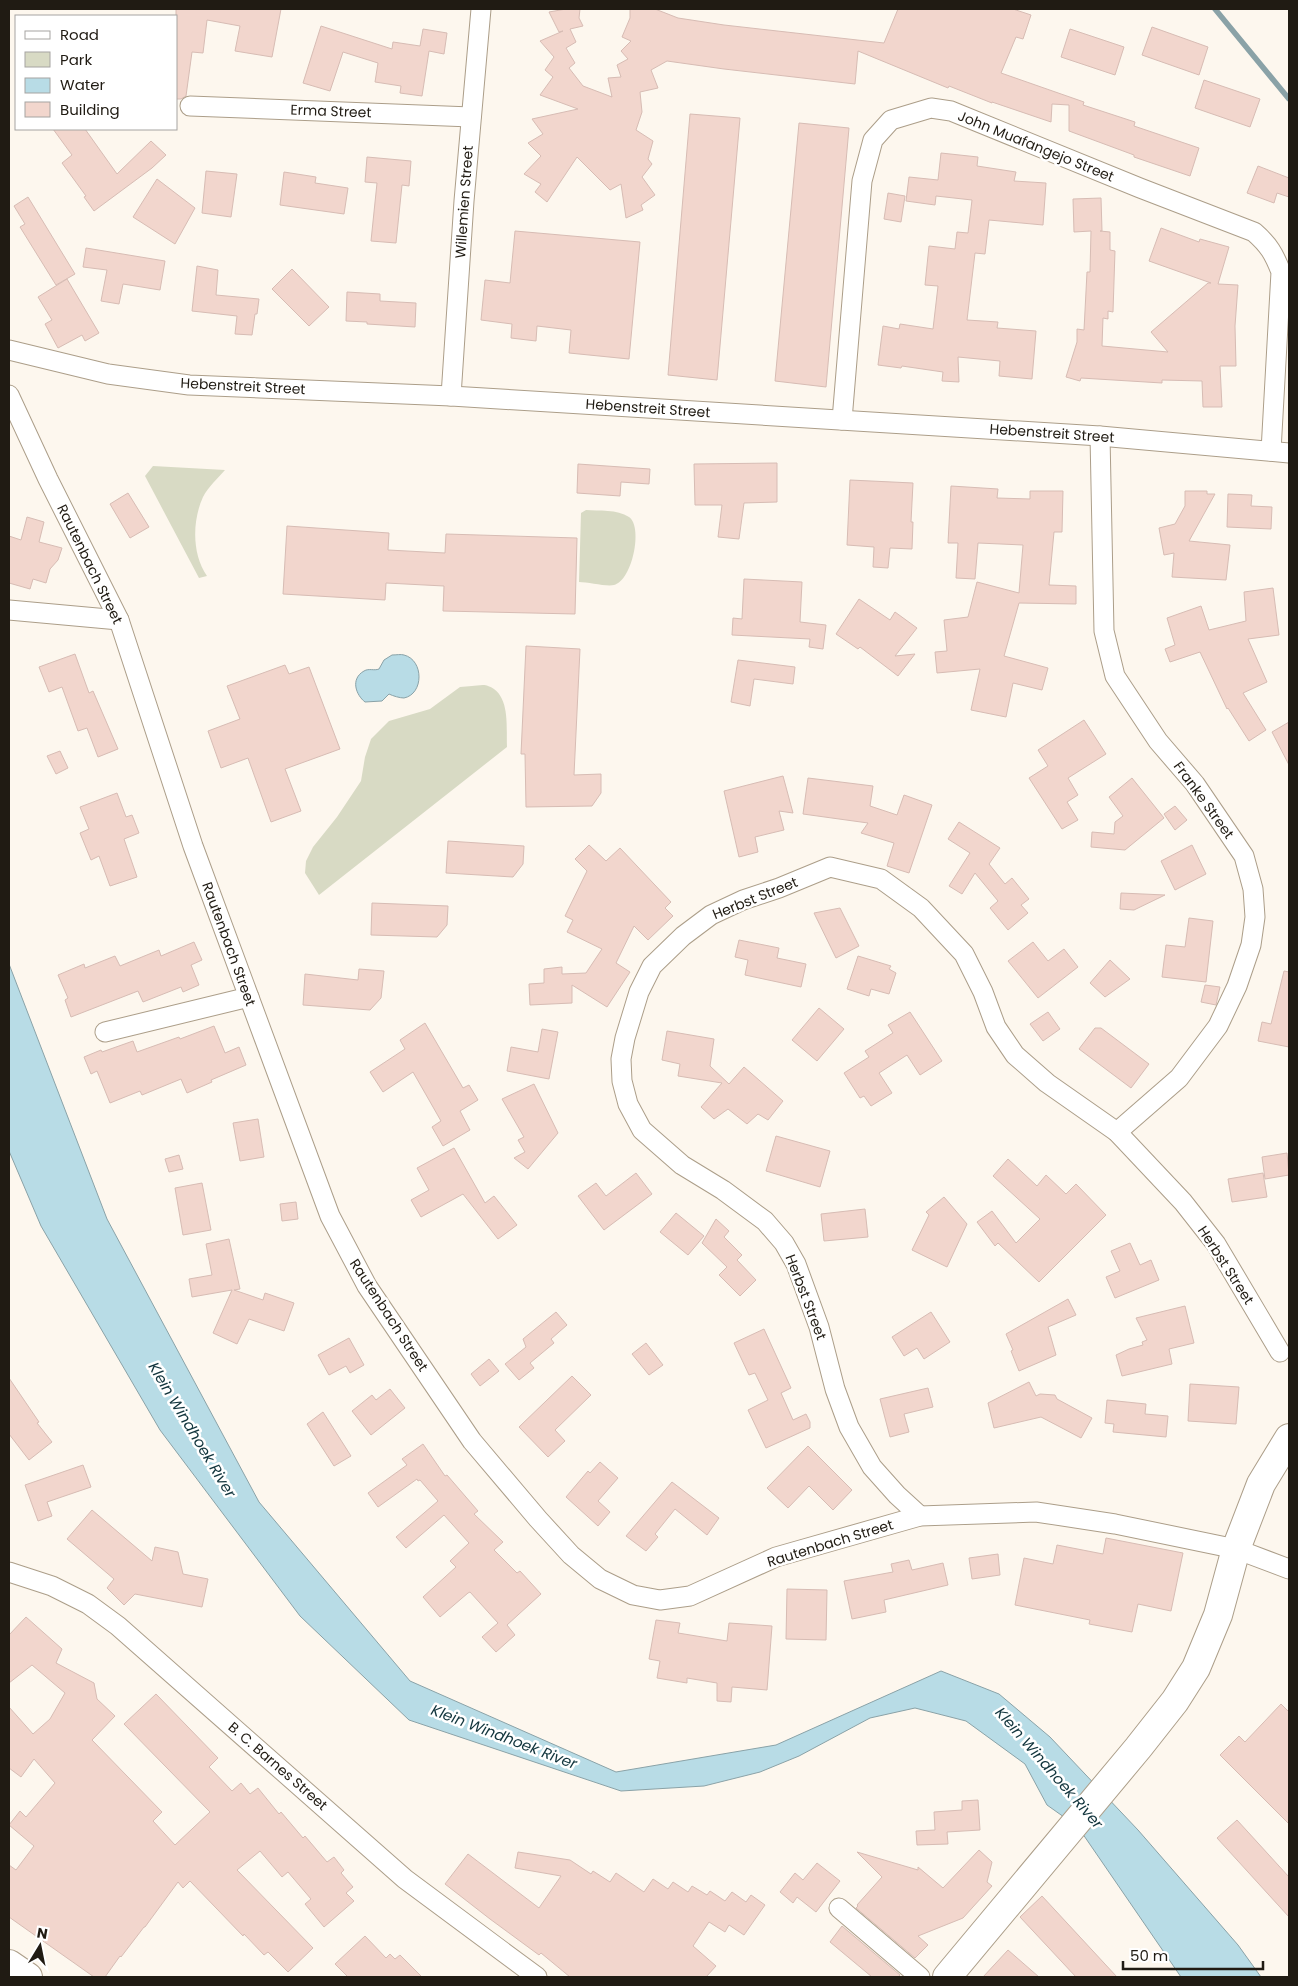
<svg xmlns="http://www.w3.org/2000/svg" width="1298" height="1986" viewBox="0 0 1298 1986" font-family="Poppins,sans-serif">
<rect width="100%" height="100%" fill="#fdf7ee"/>
<g fill="#d8dac4">
<path d="M153,466L225,470C218,478 208,487 203,497C192,521 192,555 207,576L199,578L145,476Z"/>
<path d="M586,510C599,511 617,509 629,517C643,526 633,580 614,585C607,587 588,582 579,582L581,513Z"/>
<path d="M472,686C476,686 484,684 488,686C511,694 506,728 507,747L319,895L305,873L306,861L313,847L337,817L361,781L365,757L371,739L389,721L430,709L460,687Z"/>
</g>
<g fill="#b8dce6" stroke="#8aa2a7">
<path d="M392,655C396,655 401,654 404,655C424,660 424,694 404,698C400,698 393,696 389,694L382,701L365,702C356,695 350,679 364,671C369,668 374,671 379,669L384,660Z"/>
<path d="M9,964L107,1219L259,1502L410,1681L616,1772L776,1745L941,1671L999,1694L1050,1737L1138,1830L1238,1945L1261,1977H1181L1078,1827L1047,1805L1025,1764L966,1721L915,1708L870,1718L799,1756L760,1772L704,1786L621,1791L409,1720L300,1616L160,1430L41,1226L9,1151Z"/>
</g>
<g fill="none" stroke-linecap="round" stroke-linejoin="round">
<path stroke="#8aa2a7" stroke-width="5.5" d="M1215,9L1289,99"/>
</g>
<g fill="#f2d6cd" stroke="#d7bcb4">
<path d="M176,9H281L272,57L235,51L240,26L207,20L203,53L192,52L186,96L181,99H176Z"/>
<path d="M566,9H580L579,18L583,26L570,29L576,42L566,48L575,63L569,68L583,86L612,97L608,78L621,77L617,65L628,59L621,51L631,41L622,37L630,18V9H655L678,18L724,25L884,43L898,9H1013L1031,15L1023,39L1016,37L1001,73L1084,102L1083,105L1135,122L1134,126L1199,148L1190,176L1134,157V155L1069,131V105L1052,104L1051,122L992,102V103L949,86L948,88L858,51L855,84L724,69L667,61L651,70L658,88L640,92L642,112L636,130L653,141L648,159L652,164L642,177L655,195L641,205L643,210L626,218L621,184L610,190L577,157L547,202L535,192L541,184L524,174L541,156L528,143L543,134L532,119L578,109L540,95L553,77L545,70L554,57L540,41L563,31L559,32L549,12Z"/>
<path d="M321,26L392,49L393,42L420,46L423,29L447,33L444,54L429,51L422,96L400,93L401,86L375,82L378,63L343,52L330,91L303,83Z"/>
<path d="M1152,27L1208,47L1199,75L1142,55Z"/>
<path d="M1070,29L1124,47L1115,75L1061,57Z"/>
<path d="M1204,80L1260,99L1250,127L1195,108Z"/>
<path d="M690,114L740,118L717,380L668,375Z"/>
<path d="M799,123L849,128L826,387L775,381Z"/>
<path d="M53,129H85L117,174L151,141L166,155L152,168L94,211L84,197L86,196L62,163L72,155Z"/>
<path d="M941,153L978,157L977,166L1016,172L1014,181L1046,183L1043,225L989,220L985,254L975,253L967,320L998,322L997,328L1036,331L1032,379L999,376L1000,361L958,357L959,382L942,381L943,372L902,366L901,368L878,365L883,326L899,329L900,324L933,329L938,286L925,285L929,246L955,249L957,232L968,233L972,200L936,196L935,205L906,201L909,177L938,180Z"/>
<path d="M367,157L411,161L409,186L402,185L396,243L371,241L377,183L365,182Z"/>
<path d="M1258,166L1289,178V197L1277,193L1274,203L1247,193Z"/>
<path d="M206,171L237,174L231,217L202,213Z"/>
<path d="M284,172L316,177L315,183L348,188L344,214L280,205Z"/>
<path d="M157,179L195,208L175,244L133,217Z"/>
<path d="M888,193L905,196L901,222L884,219Z"/>
<path d="M28,197L75,274L56,285L20,227L25,224L14,206Z"/>
<path d="M1101,198L1102,231H1100L1110,232V250L1115,251L1113,312L1108,311V319L1103,318L1102,346L1168,352L1151,332L1208,283H1211L1149,261L1161,228L1199,242L1200,239L1229,247L1218,284L1238,285L1235,326L1236,366H1220L1222,407H1203L1202,381L1162,380V383L1081,378L1080,381L1066,377L1077,342V329L1084,330L1087,272H1090L1091,231L1074,232L1073,199Z"/>
<path d="M515,231L640,242L629,359L569,353L571,330L537,326L536,341L511,338L512,324L481,320L485,280L510,283Z"/>
<path d="M86,248L165,261L160,290L123,284L119,304L101,301L107,270L83,267Z"/>
<path d="M197,266L218,270L216,295L259,299L257,314H255L252,335L235,334L237,316L192,311Z"/>
<path d="M292,269L329,307L309,326L272,289Z"/>
<path d="M67,279L99,333L85,341L82,335L58,348L45,324L52,320L38,297Z"/>
<path d="M347,292L380,294V301L416,303L415,327L367,324V322L346,321Z"/>
<path d="M777,463V502L744,503L739,539L718,537L722,505H695L694,464Z"/>
<path d="M578,464L650,469L649,484L621,482L620,496L577,493Z"/>
<path d="M850,480L913,483L911,522H913L912,549L890,548L888,568L873,567L874,547L847,545Z"/>
<path d="M951,486L998,489L997,498L1030,499V491H1063L1062,532H1054L1049,585L1076,586V604L1019,603L1004,656L1048,668L1042,690L1013,683L1006,717L971,710L980,669L937,673L935,652L947,651L944,620L968,617L977,582L1019,593L1023,545L978,543L975,579L956,578L958,543H948Z"/>
<path d="M1185,491H1207V494H1215L1189,541L1230,545L1226,580L1172,577L1174,553L1164,555L1159,528L1175,524L1185,506Z"/>
<path d="M128,493L149,527L130,538L110,504Z"/>
<path d="M1228,494L1252,495L1251,506L1272,507L1271,529L1227,527Z"/>
<path d="M27,517L44,522L39,542L62,548L58,560L50,569L46,583L33,579L30,589L9,583V536L21,540Z"/>
<path d="M287,526L389,533L388,550L445,553L446,534L577,538L575,614L443,611L444,586L386,583L385,600L283,594Z"/>
<path d="M744,579L802,582L800,622L826,625L823,649L809,647L810,639L732,635L733,618L742,619Z"/>
<path d="M1273,588L1279,635L1248,639L1267,682L1243,693L1266,730L1249,741L1228,708L1227,709L1200,652L1170,662L1165,649L1175,645L1167,618L1201,606L1209,630L1246,621L1244,592Z"/>
<path d="M859,599L890,620L895,612L917,628L895,656L915,654L898,676L860,647L858,649L836,634Z"/>
<path d="M526,646L580,649L574,775L601,774V793L592,806L526,807L525,754H521Z"/>
<path d="M75,654L89,693L93,691L118,749L98,757L87,728L78,731L62,687L49,692L39,667Z"/>
<path d="M738,660L795,667L793,684L754,679L750,706L731,702Z"/>
<path d="M285,665L289,674L309,667L340,749L285,769L301,811L271,822L248,758L221,768L208,731L240,719L227,686Z"/>
<path d="M1084,720L1106,754L1068,778L1078,795L1067,802L1078,820L1062,829L1029,778L1048,766L1038,750Z"/>
<path d="M1289,722V765L1272,732Z"/>
<path d="M60,751L68,768L56,774L47,756Z"/>
<path d="M783,776L793,813L779,811L784,830L755,837L758,852L739,857L724,791Z"/>
<path d="M808,778L873,786L870,806L897,815L904,795L932,805L909,873L887,866L894,843L861,833L868,823L803,814Z"/>
<path d="M1132,778L1164,818L1125,850L1091,847L1092,832L1114,834L1115,822L1123,816L1109,797Z"/>
<path d="M117,793L126,817L132,815L139,833L124,839L137,877L110,886L99,856L91,860L80,833L89,829L80,807Z"/>
<path d="M1175,806L1187,820L1175,830L1164,814Z"/>
<path d="M959,822L1000,848L989,864L1005,884L1012,878L1029,899L1021,905L1028,913L1008,930L990,908L998,901L975,873L962,894L949,886L970,853L948,839Z"/>
<path d="M448,841L524,846L523,864L513,877L446,873Z"/>
<path d="M589,845L606,861L620,848L671,902L665,908L673,916L648,940L634,926L616,963L630,972L607,1007L572,985V1003L530,1005L529,984L544,983V969L562,967V974L586,973L602,949L567,932L573,920L565,916L587,871L575,859Z"/>
<path d="M1192,845L1206,874L1175,890L1161,861Z"/>
<path d="M1121,893L1165,895L1134,910L1120,909Z"/>
<path d="M372,903L448,906L447,925L437,937L371,935Z"/>
<path d="M840,908L859,946L836,958L814,913Z"/>
<path d="M1189,918L1213,921L1206,982L1162,977L1166,945L1185,947Z"/>
<path d="M739,940L779,948L777,958L806,964L801,987L745,975L748,960L735,957Z"/>
<path d="M194,942L202,960L191,965L199,985L183,992L181,987L143,1002L138,991L71,1017L65,1000L68,998L58,975L84,964L85,968L115,956L120,966L159,950L161,956Z"/>
<path d="M1033,942L1048,961L1064,949L1078,967L1038,998L1008,961Z"/>
<path d="M858,956L891,966L889,969L896,973L889,994L871,989L869,996L847,989Z"/>
<path d="M1110,960L1130,979L1105,997L1090,983Z"/>
<path d="M359,969L384,971L381,998L370,1010L303,1005L305,974L358,980Z"/>
<path d="M1284,971L1289,972V1047L1258,1041L1262,1022L1271,1024Z"/>
<path d="M1205,985L1220,987L1216,1005L1201,1002Z"/>
<path d="M819,1008L844,1029L817,1061L792,1040Z"/>
<path d="M910,1012L942,1061L920,1075L907,1055L879,1073L892,1093L871,1106L864,1096L860,1098L844,1073L869,1057L865,1051L893,1033L888,1025Z"/>
<path d="M1048,1012L1060,1029L1043,1041L1030,1024Z"/>
<path d="M425,1023L463,1088L469,1085L478,1100L460,1111L470,1130L443,1146L432,1127L441,1121L413,1072L383,1092L370,1072L405,1049L400,1040Z"/>
<path d="M214,1026L225,1053L239,1047L246,1065L211,1080L212,1082L187,1093L181,1079L142,1095L140,1091L110,1103L97,1071L91,1074L84,1057L101,1050L102,1052L133,1041L137,1052L179,1037L180,1039Z"/>
<path d="M1095,1028H1101L1149,1064L1131,1088L1079,1049Z"/>
<path d="M542,1029L558,1032L549,1079L507,1071L511,1047L538,1052Z"/>
<path d="M667,1031L714,1039L710,1066L729,1084L744,1067L783,1101L768,1120L758,1114L747,1124L728,1109L714,1119L701,1107L722,1083L678,1076L680,1064L662,1060Z"/>
<path d="M534,1084L558,1133L528,1169L514,1158L525,1152L518,1140L524,1137L502,1099Z"/>
<path d="M258,1119L264,1157L240,1161L233,1123Z"/>
<path d="M776,1136L830,1151L820,1187L766,1171Z"/>
<path d="M454,1148L485,1203L494,1196L517,1225L498,1239L463,1194L421,1217L411,1200L429,1190L417,1168Z"/>
<path d="M1287,1153L1289,1175L1265,1179L1262,1157Z"/>
<path d="M179,1155L183,1169L169,1172L165,1159Z"/>
<path d="M1008,1159L1037,1186L1046,1175L1066,1194L1076,1184L1106,1215L1039,1282L998,1243L995,1246L977,1222L992,1211L1016,1243L1040,1219L993,1176Z"/>
<path d="M636,1173L652,1194L604,1230L578,1196L596,1183L606,1196Z"/>
<path d="M1263,1173L1267,1197L1232,1202L1228,1179Z"/>
<path d="M202,1183L211,1230L183,1235L175,1188Z"/>
<path d="M944,1197L967,1224L947,1267L912,1250L929,1215L926,1212Z"/>
<path d="M296,1202L298,1219L282,1221L280,1204Z"/>
<path d="M865,1209L868,1237L824,1241L821,1214Z"/>
<path d="M676,1213L704,1236L688,1255L660,1232Z"/>
<path d="M716,1219L729,1231L724,1237L742,1255L737,1260L756,1280L740,1296L719,1275L727,1267L702,1243Z"/>
<path d="M229,1239L240,1289L234,1290L263,1300L265,1293L294,1303L284,1331L249,1319L237,1344L213,1333L232,1290L192,1297L189,1279L212,1275L206,1244Z"/>
<path d="M1130,1243L1140,1265L1151,1260L1159,1280L1115,1298L1106,1277L1120,1271L1111,1251Z"/>
<path d="M1068,1299L1076,1315L1048,1327L1056,1355L1019,1371L1011,1351L1013,1350L1006,1334Z"/>
<path d="M1185,1306L1194,1343L1169,1349L1172,1364L1122,1376L1116,1355L1129,1349L1143,1345L1142,1342L1147,1340L1136,1318Z"/>
<path d="M556,1312L567,1325L551,1339L554,1343L530,1363L534,1368L519,1380L505,1364L526,1347L523,1339Z"/>
<path d="M931,1312L950,1342L924,1359L917,1348L904,1356L892,1337Z"/>
<path d="M764,1329L791,1388L781,1393L793,1420L806,1414L810,1422V1428L766,1448L748,1410L768,1400L755,1373L749,1375L734,1343Z"/>
<path d="M349,1338L364,1365L350,1373L346,1366L329,1375L318,1355Z"/>
<path d="M646,1343L663,1365L649,1375L632,1354Z"/>
<path d="M489,1359L499,1371L480,1386L471,1374Z"/>
<path d="M572,1376L591,1395L555,1430L565,1441L548,1457L519,1427Z"/>
<path d="M9,1378L39,1422L37,1423L52,1442L29,1460L9,1434Z"/>
<path d="M1029,1382L1036,1396L1040,1394L1055,1395L1057,1399L1092,1418L1081,1438L1041,1417L994,1428L988,1403Z"/>
<path d="M1190,1384L1239,1387L1236,1424L1188,1421Z"/>
<path d="M928,1388L933,1407L904,1414L909,1432L890,1437L880,1399Z"/>
<path d="M390,1389L405,1408L371,1435L352,1411L372,1395L376,1400Z"/>
<path d="M1107,1400L1146,1404L1145,1414L1168,1416L1166,1437L1113,1432L1114,1424L1105,1423Z"/>
<path d="M323,1412L351,1456L334,1466L307,1424Z"/>
<path d="M423,1444L445,1476L447,1475L478,1511L474,1514L503,1542L494,1550L517,1573L520,1571L541,1594L507,1625L515,1635L496,1652L482,1637L498,1623L470,1592L468,1593L440,1617L423,1597L456,1567L450,1561L469,1543L444,1515L406,1548L396,1537L438,1501L420,1480L418,1481L417,1479L378,1507L368,1493L407,1465L402,1459Z"/>
<path d="M808,1446L852,1490L833,1510L809,1486L788,1508L767,1488Z"/>
<path d="M600,1462L618,1478L598,1501L610,1512L598,1526L566,1497L588,1471L590,1473Z"/>
<path d="M83,1465L91,1487L47,1502L52,1516L38,1521L25,1485Z"/>
<path d="M672,1482L719,1518L707,1535L675,1509L655,1534L658,1537L646,1551L626,1536Z"/>
<path d="M92,1510L152,1561L155,1547L178,1552L183,1574L208,1579L202,1607L135,1594L124,1605L107,1588L114,1579L67,1539Z"/>
<path d="M1106,1538L1183,1553L1171,1611L1138,1604L1132,1632L1089,1624L1090,1620L1015,1605L1024,1558L1053,1564L1057,1545L1103,1554Z"/>
<path d="M998,1554L1000,1575L972,1579L969,1558Z"/>
<path d="M909,1560L912,1570L943,1563L948,1585L884,1600L886,1612L852,1619L844,1581L893,1572L891,1564Z"/>
<path d="M787,1589L827,1590L826,1640L786,1639Z"/>
<path d="M26,1617L62,1649L56,1663L94,1683L97,1699L115,1716L92,1740L162,1812L153,1821L175,1845L210,1812L124,1724L156,1694L218,1758L209,1767L232,1791L241,1783L250,1794L258,1788L279,1814L281,1812L303,1838L305,1836L327,1862L334,1857L344,1870L341,1873L353,1887L346,1893L354,1901L324,1927L305,1904L311,1899L288,1872L282,1877L260,1851L237,1870L313,1948L288,1972L268,1952L264,1955L244,1934L243,1936L190,1881L183,1888L178,1882L145,1927H144L121,1957L120,1956L105,1977H94L9,1917V1865L16,1870L34,1846L9,1825L20,1811L26,1817L55,1783L34,1759L21,1777L9,1768V1707L33,1734L50,1719L65,1693L32,1665L9,1683V1635Z"/>
<path d="M656,1620L680,1623L678,1633L727,1641L729,1623L772,1626L767,1690L732,1687L731,1702L717,1701V1683L687,1678V1683L657,1678L660,1661L649,1659Z"/>
<path d="M1281,1704L1289,1712V1824L1220,1755L1239,1736L1245,1742Z"/>
<path d="M978,1800L980,1830L947,1832L948,1844L917,1845L916,1831L935,1830L934,1812L962,1810V1801Z"/>
<path d="M1237,1820L1289,1877V1917L1217,1838Z"/>
<path d="M979,1850L992,1862L987,1882L992,1886L963,1918L918,1936L928,1945L915,1958L856,1908L858,1906L857,1905L882,1877L857,1852L918,1870V1867L943,1888Z"/>
<path d="M518,1852L570,1860L591,1874L593,1871L610,1882L616,1873L644,1892L653,1879L668,1889L673,1882L688,1892L692,1886L707,1895L710,1891L725,1901L732,1892L746,1902L751,1895L765,1905L744,1935L729,1925L725,1932L709,1922L693,1946L716,1966L706,1977H570L541,1953L539,1955L490,1919L445,1884L468,1854L539,1908L561,1876L515,1868Z"/>
<path d="M817,1863L840,1881L816,1912L797,1897L793,1903L780,1892L795,1873L803,1880Z"/>
<path d="M1042,1896L1117,1977H1076L1020,1917Z"/>
<path d="M842,1926L900,1975L898,1977H872L830,1942Z"/>
<path d="M365,1936L386,1958L390,1954L395,1959L400,1955L422,1977H348L335,1964Z"/>
<path d="M1008,1950L1039,1977H983Z"/>
</g>
<g fill="none" stroke-linecap="round" stroke-linejoin="round">
<g stroke="#ac9e89" stroke-width="21">
<g id="street">
<path d="M190,106L471,117"/>
<path d="M9,350L108,374L189,385L451,396L1100,436L1289,453"/>
<path d="M9,395L48,479L119,620L193,846L330,1216L367,1286L472,1441L538,1519L571,1555L600,1579L633,1595L660,1600L690,1596L776,1557L920,1516L1036,1512L1115,1524L1236,1549L1289,1569"/>
<path d="M451,396L464,201L481,9"/>
<path d="M842,420L862,181L873,140L891,120L931,108L951,111L1140,188L1254,232C1269,245 1274,254 1281,272L1271,451"/>
<path d="M1100,436L1104,631L1115,676L1158,741L1195,784L1244,856L1253,889L1255,917L1251,945L1237,986L1218,1026L1179,1078L1117,1132"/>
<path d="M9,610L119,620"/>
<path d="M105,1032L249,997"/>
<path d="M920,1516L897,1495L872,1467L849,1427L835,1389L819,1327L796,1264L784,1243L765,1221L723,1190L682,1165L642,1130L628,1104L622,1081L621,1059L625,1038L639,992L652,966L683,936L711,915L743,900L779,888L830,867L881,879L921,908L964,954L983,992L996,1027L1015,1055L1047,1083L1117,1132L1183,1202L1216,1244L1280,1352"/>
<path d="M9,1572L52,1586L88,1604L118,1626L405,1879L537,1977"/>
<path d="M839,1908L920,1977"/>
</g>
</g>
<g stroke="#ac9e89" stroke-width="30">
<path id="secondary" d="M947,1977L1138,1748L1175,1701L1196,1668L1218,1615L1236,1549L1261,1484L1289,1438"/>
</g>
<g stroke="#ac9e89" stroke-width="30">
<path id="highway" d="M9,1964L28,1977"/>
</g>
<use href="#street" stroke="#fff" stroke-width="19"/>
<use href="#secondary" stroke="#fff" stroke-width="28"/>
<use href="#highway" stroke="#fff" stroke-width="28"/>
</g>
<g text-anchor="middle" stroke-width="5" stroke-linejoin="round" paint-order="stroke">
<g font-size="14" fill="#201b13" stroke="#fff">
<text transform="translate(331 111) rotate(2)" y="5">Erma Street</text>
<text transform="translate(1036 146) rotate(22)" y="5">John Muafangejo Street</text>
<text transform="translate(464 202) rotate(-86)" y="5">Willemien Street</text>
<text transform="translate(243 386) rotate(3)" y="5">Hebenstreit Street</text>
<text transform="translate(648 408) rotate(4)" y="5">Hebenstreit Street</text>
<text transform="translate(1052 433) rotate(4)" y="5">Hebenstreit Street</text>
<text transform="translate(90 564) rotate(64)" y="5">Rautenbach Street</text>
<text transform="translate(1204 800) rotate(54)" y="5">Franke Street</text>
<text transform="translate(755 898) rotate(-22)" y="5">Herbst Street</text>
<text transform="translate(229 944) rotate(70)" y="5">Rautenbach Street</text>
<text transform="translate(1226 1265) rotate(57)" y="5">Herbst Street</text>
<text transform="translate(806 1297) rotate(69)" y="5">Herbst Street</text>
<text transform="translate(389 1315) rotate(57)" y="5">Rautenbach Street</text>
<text transform="translate(830 1543) rotate(-17)" y="5">Rautenbach Street</text>
<text transform="translate(278 1766) rotate(41)" y="5">B. C. Barnes Street</text>
</g>
<g font-size="15" font-style="italic" fill="#11343c" stroke="#fff">
<text transform="translate(192 1430) rotate(59)" y="5">Klein Windhoek River</text>
<text transform="translate(504 1737) rotate(21)" y="5">Klein Windhoek River</text>
<text transform="translate(1049 1768) rotate(49)" y="5">Klein Windhoek River</text>
</g>
</g>
<rect width="1298" height="1986" fill="none" stroke="#201b13" stroke-width="20"/>
<rect x="15" y="15" width="162" height="115" fill="#ffffff" stroke="#a6a4a1"/>
<rect x="25" y="31" width="25" height="8" fill="#ffffff" stroke="#a6a4a1"/>
<text x="60" y="40" font-size="15" fill="#201b13">Road</text>
<rect x="25" y="52" width="25" height="15" fill="#d8dac4" stroke="#a6a4a1"/>
<text x="60" y="65" font-size="15" fill="#201b13">Park</text>
<rect x="25" y="78" width="25" height="15" fill="#b8dce6" stroke="#a6a4a1"/>
<text x="60" y="90" font-size="15" fill="#201b13">Water</text>
<rect x="25" y="102" width="25" height="15" fill="#f2d6cd" stroke="#a6a4a1"/>
<text x="60" y="115" font-size="15" fill="#201b13">Building</text>
<g transform="translate(40 1946) rotate(10)" stroke="#ffffff" stroke-width="4" paint-order="stroke">
<path d="M0-4L9 19L0 12L-9 19Z" fill="#201b13"/>
<text y="-8" font-size="14" font-weight="bold" text-anchor="middle" fill="#201b13">N</text>
</g>
<path d="M1123 1961v8h140v-8" fill="none" stroke="#201b13" stroke-width="2.5"/>
<text x="1130" y="1961" font-size="15" fill="#201b13" stroke="#ffffff" stroke-width="4" paint-order="stroke">50 m</text>
</svg>
